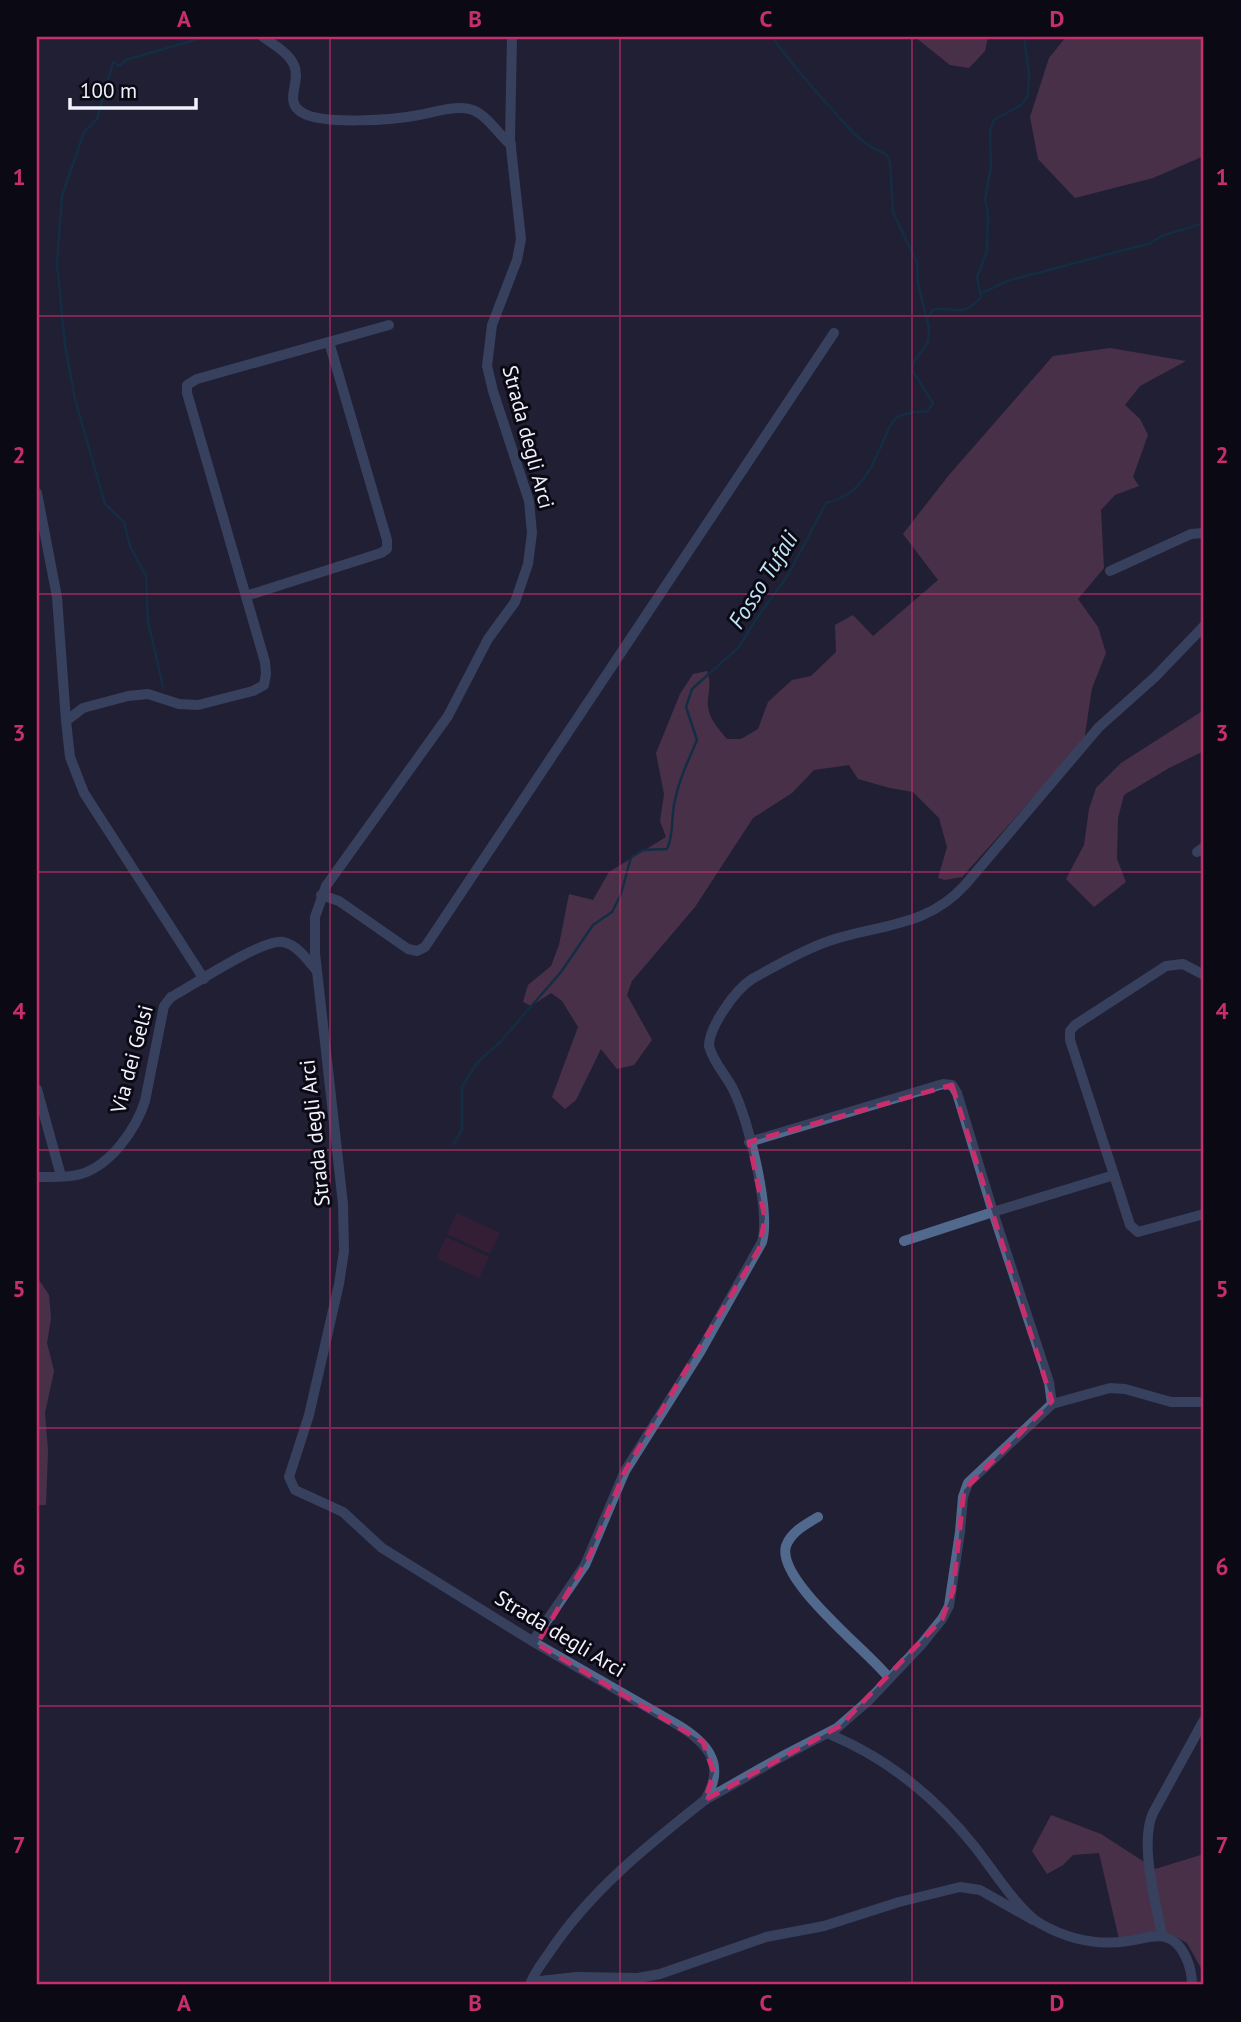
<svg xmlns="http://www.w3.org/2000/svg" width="1241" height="2022" viewBox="0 0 1241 2022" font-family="'PT Sans',sans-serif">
<rect width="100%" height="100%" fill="#211f34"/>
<g fill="#4b1e38">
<path d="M457,1213L500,1233L490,1254L447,1234Z"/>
<path d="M446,1237L489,1257L479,1278L436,1258Z"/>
</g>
<g fill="#7b4563">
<path d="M915,37H988L985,51L969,68L950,65Z"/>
<path d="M1066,37H1204V156L1153,178L1075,198L1038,159L1030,117L1049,58Z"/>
<path d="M1110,348L1186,361L1140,386L1125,405L1140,419L1148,435L1133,477L1139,486L1115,495L1101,510L1104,568L1078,599L1098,627L1106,653L1092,688L1084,741L962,877L945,880L938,878L947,847L939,818L913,792L890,788L858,779L849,765L814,770L792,793L753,818L695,907L632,981L627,995L652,1040L634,1065L617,1069L601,1049L576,1100L565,1109L552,1097L578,1027L562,1001L551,993L531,1006L523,1002L528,985L551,966L559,945L569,894L593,900L609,872L666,837L660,821L664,794L656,753L680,694L693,674L707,671C711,682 709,687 708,699C706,716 717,727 727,739H741L758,729L768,702L792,680L811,676L836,652L835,625L853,615L873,636L938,580L903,534L949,475L1053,356Z"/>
<path d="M1204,710V751L1169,768L1124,795L1118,818L1117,859L1126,882L1094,907L1066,879L1084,845L1089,809L1096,788L1121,763Z"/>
<path d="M37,1277L49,1295L51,1318L47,1343L54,1371L45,1413L48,1450L46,1505H37Z"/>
<path d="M1051,1815L1101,1834L1155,1869L1204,1854V1985H1201V1968L1187,1943L1169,1933L1119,1939L1099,1853L1073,1855L1063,1865L1047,1874L1032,1851Z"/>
</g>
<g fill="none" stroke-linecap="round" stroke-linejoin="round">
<g stroke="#033e54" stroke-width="2.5">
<path d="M980,294L1007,281L1151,243C1166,230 1186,232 1204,222"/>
<path d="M927,318L933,310C957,305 960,320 981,297L977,277L987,251L988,213L985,199L991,167L990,130L994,120L1021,105L1028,96L1029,73L1024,37"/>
<path d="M163,686L148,622L146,576L130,546L124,522L105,504L75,399L65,345L57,264L62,196L84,132L97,119L113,62L120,66L126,60L205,37"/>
<path d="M454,1144L462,1129V1087L477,1063L501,1041L561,972L593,925L612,912L621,894L631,857L643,850L667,849C674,834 671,821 674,805C678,782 688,761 697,740L686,707L692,689L739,647L755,621L788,575L826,503C863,494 871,468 885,437C888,431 891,422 896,418C904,412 918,412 928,411L933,403L912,370L914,362L928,342L929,328L918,284L917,263L893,212L890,162L886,154C858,143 848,126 828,105C808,83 790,61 772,37"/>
</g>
<g stroke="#52698e" stroke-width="10">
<path d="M263,37C273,44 289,53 294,65C302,82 282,102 303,113C323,125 394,120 419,115C436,112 460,103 477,112C490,119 499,135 511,145"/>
<path d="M512,37L510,139L521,239L517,260L492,325L487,366L493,391L529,501L532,533L528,564L515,602L488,639L448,716L326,886L315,917V953L343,1204L344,1251L339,1284L309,1415L289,1477L295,1490L343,1512L382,1548L537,1644L678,1725C709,1744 726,1765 705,1800C647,1846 590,1891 549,1953C542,1963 533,1974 530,1985"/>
<path d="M37,493L57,597L66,721"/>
<path d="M1110,571L1191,534L1204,533"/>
<path d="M246,596L381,553L387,549V540L329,342"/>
<path d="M1197,852L1204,847"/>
<path d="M321,895L339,901L408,949L417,951L425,947L834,333"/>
<path d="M204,979L84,793L70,757L66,721L83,708L128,696L148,694L179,704L198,705L253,691L264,685L266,674L265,662L187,393V385L197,379L389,325"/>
<path d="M37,1089L61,1176"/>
<path d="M749,1142L943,1084L952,1085L957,1093L993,1212L904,1241"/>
<path d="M1114,1175L1070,1040V1031L1075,1025L1166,966L1183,964L1204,975"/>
<path d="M37,1177C51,1177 67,1178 81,1174C111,1165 136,1129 145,1101L164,1006L171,997C192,986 263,938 283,942C297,945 307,959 316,970"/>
<path d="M1052,1404L1110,1388L1125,1389L1171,1402H1204"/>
<path d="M818,1517C806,1524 791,1532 786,1546C776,1580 868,1651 889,1678"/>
<path d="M533,1641L585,1565L625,1471L700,1352L762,1242C771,1210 748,1120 733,1089C726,1075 713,1062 709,1046C709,1027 735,990 752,979C776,966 802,950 829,941C879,924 926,928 965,885L1099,727L1155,677L1204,626"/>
<path d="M829,1734C887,1758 936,1798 975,1847C991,1867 1020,1913 1041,1924C1068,1939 1097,1946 1128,1941C1140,1940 1153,1934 1165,1937C1184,1942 1192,1968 1192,1985"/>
<path d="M705,1800L781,1757L837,1728L868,1701L921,1645L942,1619L949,1606L960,1532L963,1497L968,1483L1052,1404L1049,1382L993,1212L1114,1175L1130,1225L1138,1232L1204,1214"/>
<path d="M1162,1936C1156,1902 1139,1844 1153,1813L1204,1720"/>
<path d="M531,1982L576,1977L638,1978L660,1974L766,1937L824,1926L899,1902L960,1887L980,1890L1033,1920"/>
</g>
</g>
<path d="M0 0H1241V2022H0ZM952,1085L1052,1401L964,1490L953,1591L942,1619L840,1726L705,1800L714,1773L703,1742L537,1644L589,1557L625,1471L759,1249L765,1218L749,1142Z" fill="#211f34" fill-opacity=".55" fill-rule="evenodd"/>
<path fill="none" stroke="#c72e6b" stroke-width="5" stroke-dasharray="14 9" stroke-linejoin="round" d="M952,1085L1052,1401L964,1490L953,1591L942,1619L840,1726L705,1800L714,1773L703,1742L537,1644L589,1557L625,1471L759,1249L765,1218L749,1142Z"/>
<path fill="none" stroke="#c72e6b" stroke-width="2" stroke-opacity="0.55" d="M330,37V1985M620,37V1985M912,37V1985M37,316H1204M37,594H1204M37,872H1204M37,1150H1204M37,1428H1204M37,1706H1204"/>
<g text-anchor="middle" stroke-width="6" stroke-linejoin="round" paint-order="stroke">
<g font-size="21" fill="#f2f2fe" stroke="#0b0a14">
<text transform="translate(528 437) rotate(75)" y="7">Strada degli Arci</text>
<text transform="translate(132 1059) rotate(-75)" y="7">Via dei Gelsi</text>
<text transform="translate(315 1133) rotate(-96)" y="7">Strada degli Arci</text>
<text transform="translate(560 1634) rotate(31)" y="7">Strada degli Arci</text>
</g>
<g font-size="23" font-style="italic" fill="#c0e3f6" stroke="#0b0a14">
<text transform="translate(763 580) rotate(-58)" y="8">Fosso Tufali</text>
</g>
</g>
<rect width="1241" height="2022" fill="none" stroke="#0b0a14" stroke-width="77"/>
<path d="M70 98v10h126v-10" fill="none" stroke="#f2f2fe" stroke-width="3.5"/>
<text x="80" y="98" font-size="21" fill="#f2f2fe" stroke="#0b0a14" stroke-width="5" paint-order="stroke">100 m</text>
<rect x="38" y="38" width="1164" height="1945" fill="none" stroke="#c72e6b" stroke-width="2.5"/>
<g font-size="23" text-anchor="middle" font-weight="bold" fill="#c72e6b">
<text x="184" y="27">A</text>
<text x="475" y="27">B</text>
<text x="766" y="27">C</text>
<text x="1057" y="27">D</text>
<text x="19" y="185">1</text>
<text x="1222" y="185">1</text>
<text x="19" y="463">2</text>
<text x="1222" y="463">2</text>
<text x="19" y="741">3</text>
<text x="1222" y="741">3</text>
<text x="19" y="1019">4</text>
<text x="1222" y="1019">4</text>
<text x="19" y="1297">5</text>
<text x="1222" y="1297">5</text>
<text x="19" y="1575">6</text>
<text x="1222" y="1575">6</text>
<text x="19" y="1853">7</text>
<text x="1222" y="1853">7</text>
<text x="184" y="2011">A</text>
<text x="475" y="2011">B</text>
<text x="766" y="2011">C</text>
<text x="1057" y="2011">D</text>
</g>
</svg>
